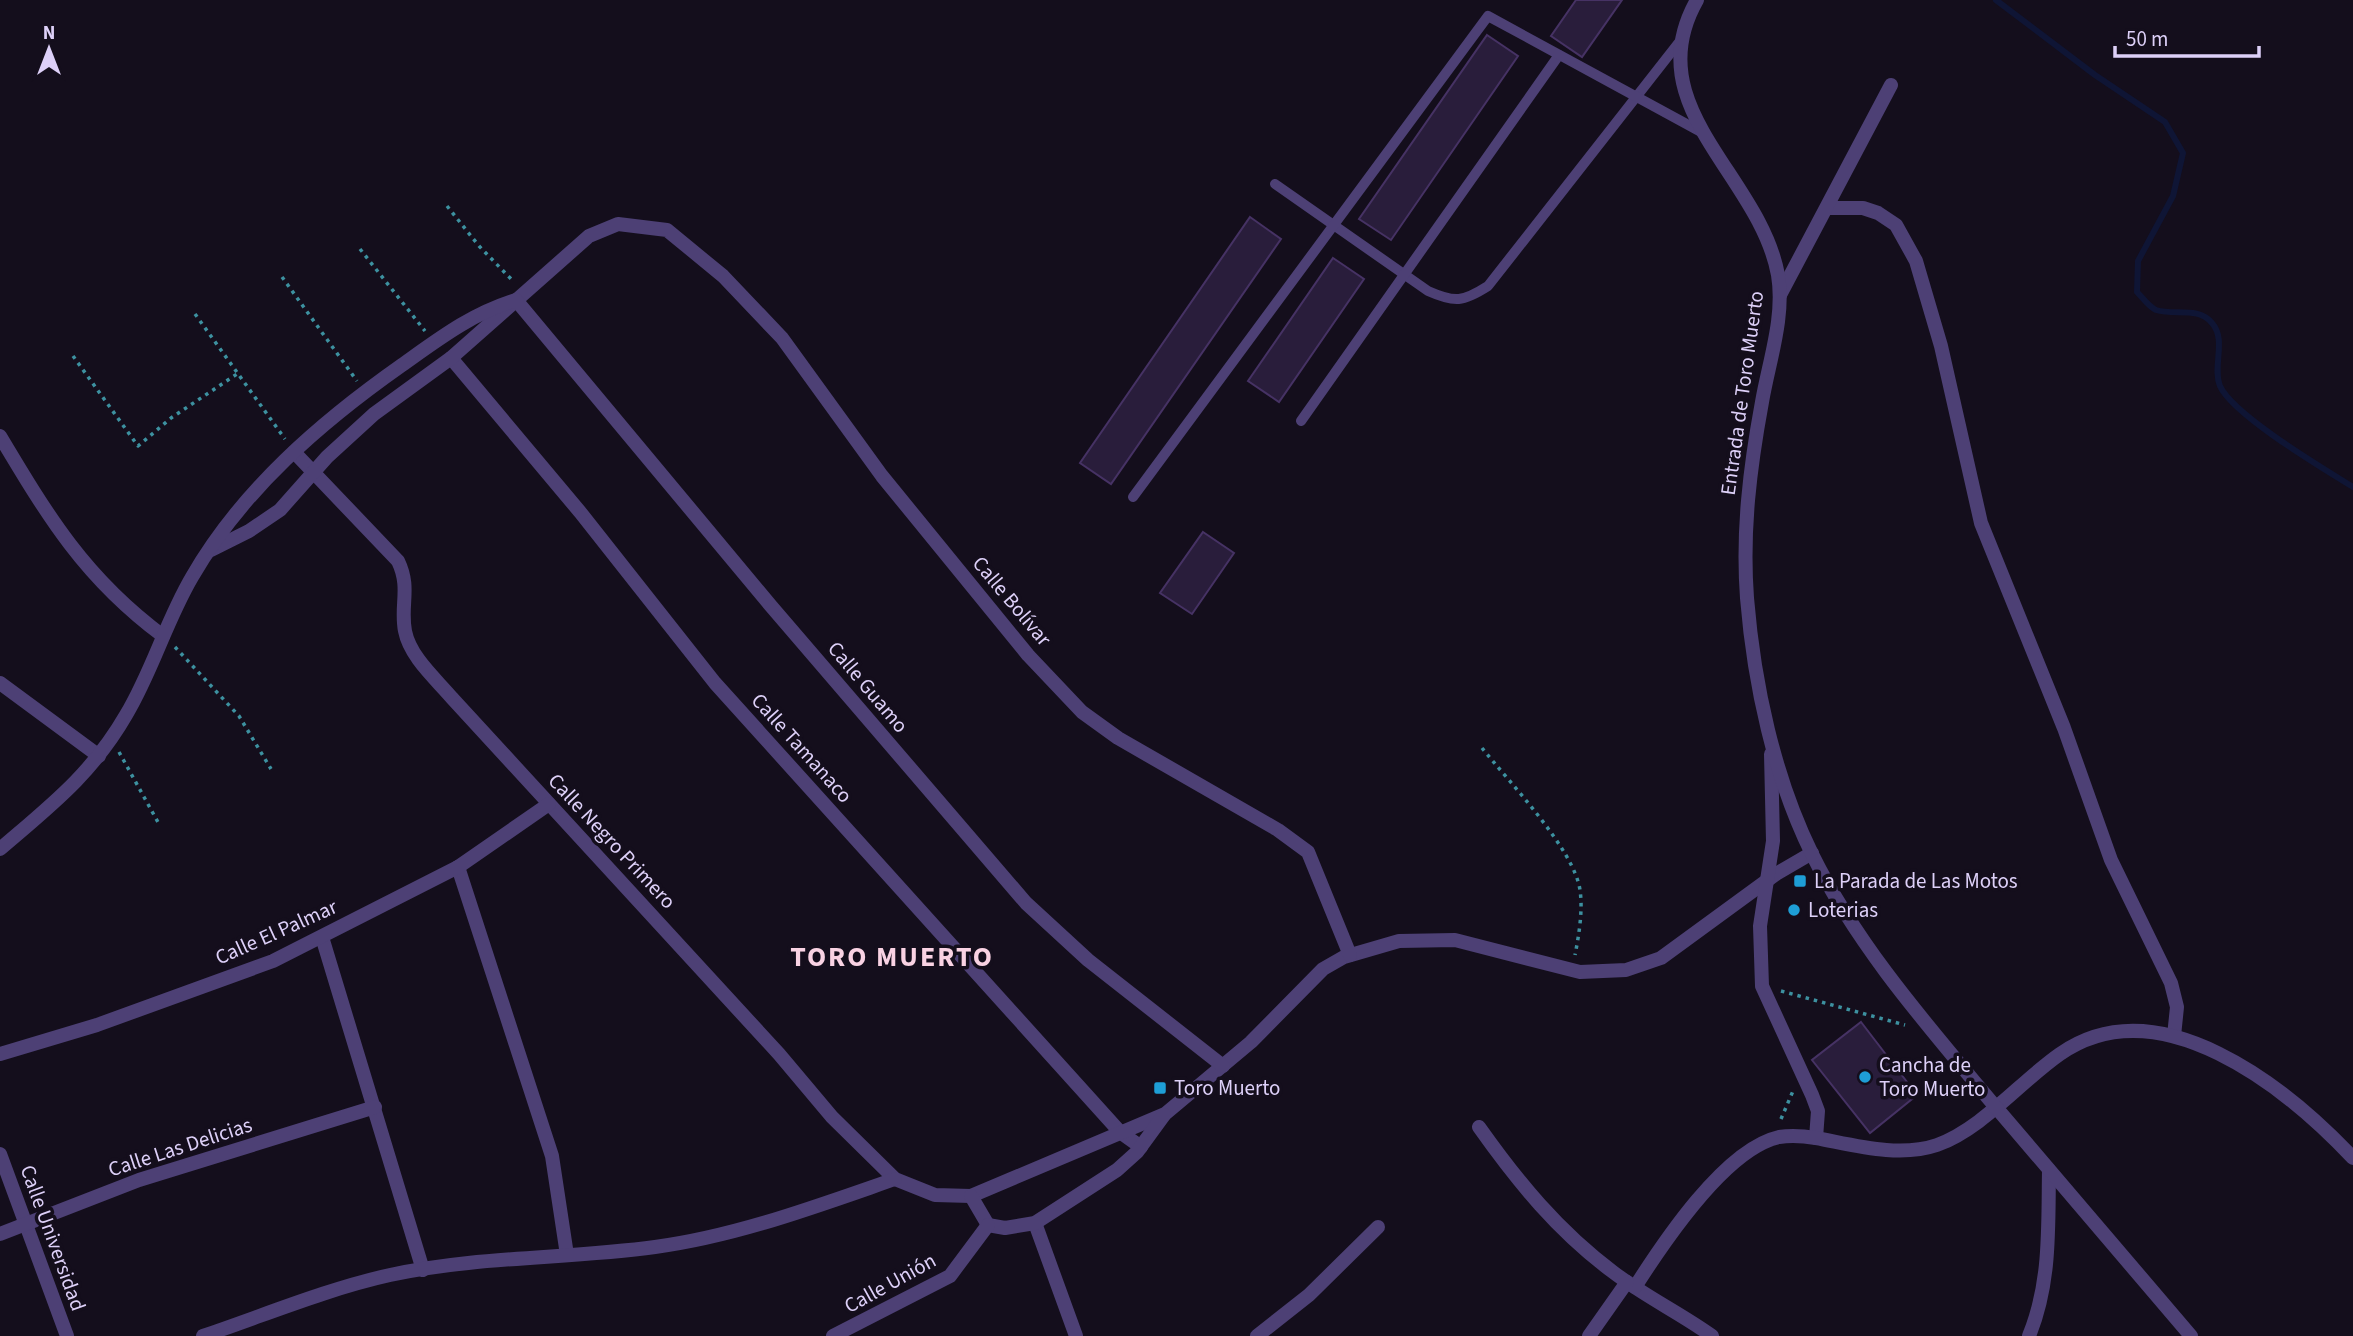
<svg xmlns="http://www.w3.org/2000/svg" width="2353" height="1336" viewBox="0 0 2353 1336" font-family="'Source Sans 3',sans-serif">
<rect width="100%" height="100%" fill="#140e1c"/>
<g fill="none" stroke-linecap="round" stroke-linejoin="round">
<path stroke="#0f1535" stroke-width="6" d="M1996,0L2095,75L2165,122L2183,153L2173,196L2138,261L2137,292C2142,297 2149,307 2156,310C2175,316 2198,306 2212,323C2227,340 2212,367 2220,386C2233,415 2324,469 2353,487"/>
</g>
<g fill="#291d3b" stroke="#463264" stroke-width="2">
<path d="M1576,0H1622L1582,57L1551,36Z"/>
<path d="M1487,35L1518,56L1391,240L1359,219Z"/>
<path d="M1250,217L1281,239L1111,484L1080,463Z"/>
<path d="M1333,258L1364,279L1279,402L1248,381Z"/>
<path d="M1203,532L1234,553L1192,614L1160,593Z"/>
<path d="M1861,1022L1917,1095L1870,1133L1812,1060Z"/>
</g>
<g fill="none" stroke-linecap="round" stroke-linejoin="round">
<g stroke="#3d91a0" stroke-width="3.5" stroke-dasharray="3.5 5" stroke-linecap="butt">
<path d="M447,206L479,246L513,281"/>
<path d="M360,249L425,331"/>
<path d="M282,277L357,381"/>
<path d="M195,314L285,439"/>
<path d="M73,356L138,446L171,418L237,374"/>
<path d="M175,647L239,716L271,769"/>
<path d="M1482,748C1509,782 1574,849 1580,890C1583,910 1579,935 1575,955"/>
<path d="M119,752L159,824"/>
<path d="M1781,991L1905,1025"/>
<path d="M1781,1119L1793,1091"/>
</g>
<g stroke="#4d4075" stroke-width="10">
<path d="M1275,184L1428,291C1455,303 1463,302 1488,286L1680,41"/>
<path d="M1301,421L1559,55"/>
<path d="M1133,497L1488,16L1703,133"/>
</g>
<g stroke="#4d4075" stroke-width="14">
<path d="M1828,208H1863L1878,213L1896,225L1916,261L1941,346L1981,523L2064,728L2111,860L2171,983L2177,1007L2174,1036"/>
<path d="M1780,295L1891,85"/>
<path d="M451,358L580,512L715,683L1120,1132L1141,1147"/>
<path d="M0,436C49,518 85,578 163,636"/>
<path d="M294,452L398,561C411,588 400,605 405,631C410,657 436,679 452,698L779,1054L832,1117L895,1179L935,1195L971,1196L1165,1114L1251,1042L1323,969L1344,957L1399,941L1455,940L1580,972L1626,970L1661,958L1776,874L1812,853"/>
<path d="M211,550L249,531L280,510L327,457L374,414L451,358L589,236L618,224L667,230L723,276L782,338L882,476L1028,655L1082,712L1118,738L1278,830L1308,852L1350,955"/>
<path d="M0,683L99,756"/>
<path d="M1771,754L1773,841L1760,926L1762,986L1812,1095L1818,1111L1816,1138"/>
<path d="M0,849C50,806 92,774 126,715C152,672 166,621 192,577C242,490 321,422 402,365C440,338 471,314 516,300L771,606L1026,903L1088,960L1223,1066"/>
<path d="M458,867L552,1156L567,1255"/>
<path d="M322,937L423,1270"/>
<path d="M0,1054L97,1025L273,961L458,867L549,804"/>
<path d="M1479,1127C1518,1182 1558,1231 1613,1272C1644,1296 1680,1313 1712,1336"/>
<path d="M0,1154L67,1336"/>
<path d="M971,1196L988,1225"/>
<path d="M1035,1223L1076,1336"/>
<path d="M988,1225L1005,1228L1035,1223L1117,1170L1137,1152L1164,1115"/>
<path d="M0,1234L139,1180L375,1107"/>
<path d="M1635,1287C1663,1243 1725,1149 1779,1137C1791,1135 1804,1136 1816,1138C1854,1145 1899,1158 1937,1145C1982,1129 2021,1081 2060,1054C2159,985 2286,1087 2353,1158"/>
<path d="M203,1336C265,1315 327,1289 390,1275C477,1256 567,1259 655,1247C737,1236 817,1206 895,1179"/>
<path d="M833,1336L950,1276L988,1225"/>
<path d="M1257,1336L1309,1295L1378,1227"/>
<path d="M1589,1336L1627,1282"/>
<path d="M2029,1336C2051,1282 2048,1228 2049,1170"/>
</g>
<path stroke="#4d4075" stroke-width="14" d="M1697,0C1636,107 1760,175 1778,275C1785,317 1769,361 1762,402C1750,467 1742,531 1747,598C1754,684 1774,777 1812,854C1858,947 1928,1026 1994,1105C2060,1182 2125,1259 2191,1336"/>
</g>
<g fill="#1e9ed6" stroke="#140e1c" stroke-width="2.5">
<rect x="1793" y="874" width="14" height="14" rx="3.5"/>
<circle cx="1794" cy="910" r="7"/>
<circle cx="1865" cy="1077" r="7"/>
<rect x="1153" y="1081" width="14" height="14" rx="3.5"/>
</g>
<g text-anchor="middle" stroke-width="7" stroke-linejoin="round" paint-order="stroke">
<g font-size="21" fill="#ddd0f8" stroke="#140e1c">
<text transform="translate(1742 393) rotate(-82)" y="7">Entrada de Toro Muerto</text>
<text transform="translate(1012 601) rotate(50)" y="7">Calle Bolívar</text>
<text transform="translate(868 687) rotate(50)" y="7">Calle Guamo</text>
<text transform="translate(802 748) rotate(48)" y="7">Calle Tamanaco</text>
<text transform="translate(612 841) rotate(47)" y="7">Calle Negro Primero</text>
<text transform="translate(276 932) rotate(-24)" y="7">Calle El Palmar</text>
<text transform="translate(180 1147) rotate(-18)" y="7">Calle Las Delicias</text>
<text transform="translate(53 1238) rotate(70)" y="7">Calle Universidad</text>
<text transform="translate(890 1283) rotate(-29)" y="7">Calle Unión</text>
</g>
<g font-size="21" fill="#ddd0f8" stroke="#140e1c" text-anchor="start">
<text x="1814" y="888">La Parada de Las Motos</text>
<text x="1808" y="917">Loterias</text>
<text x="1879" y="1072">Cancha de<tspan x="1879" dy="24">Toro Muerto</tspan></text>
<text x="1174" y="1095">Toro Muerto</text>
</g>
<g font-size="28" font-weight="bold" letter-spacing="2" fill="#f9d2e3" stroke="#140e1c">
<text x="892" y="966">TORO MUERTO</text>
</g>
</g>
<g transform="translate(49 49)" stroke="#140e1c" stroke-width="5" paint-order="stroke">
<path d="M0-5L12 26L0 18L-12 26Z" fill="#ddd0f8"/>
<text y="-10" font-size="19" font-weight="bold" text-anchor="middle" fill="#ddd0f8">N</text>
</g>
<path d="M2115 46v10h144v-10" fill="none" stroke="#ddd0f8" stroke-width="3.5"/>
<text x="2126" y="46" font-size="21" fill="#ddd0f8" stroke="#140e1c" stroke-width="5" paint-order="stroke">50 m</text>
</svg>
